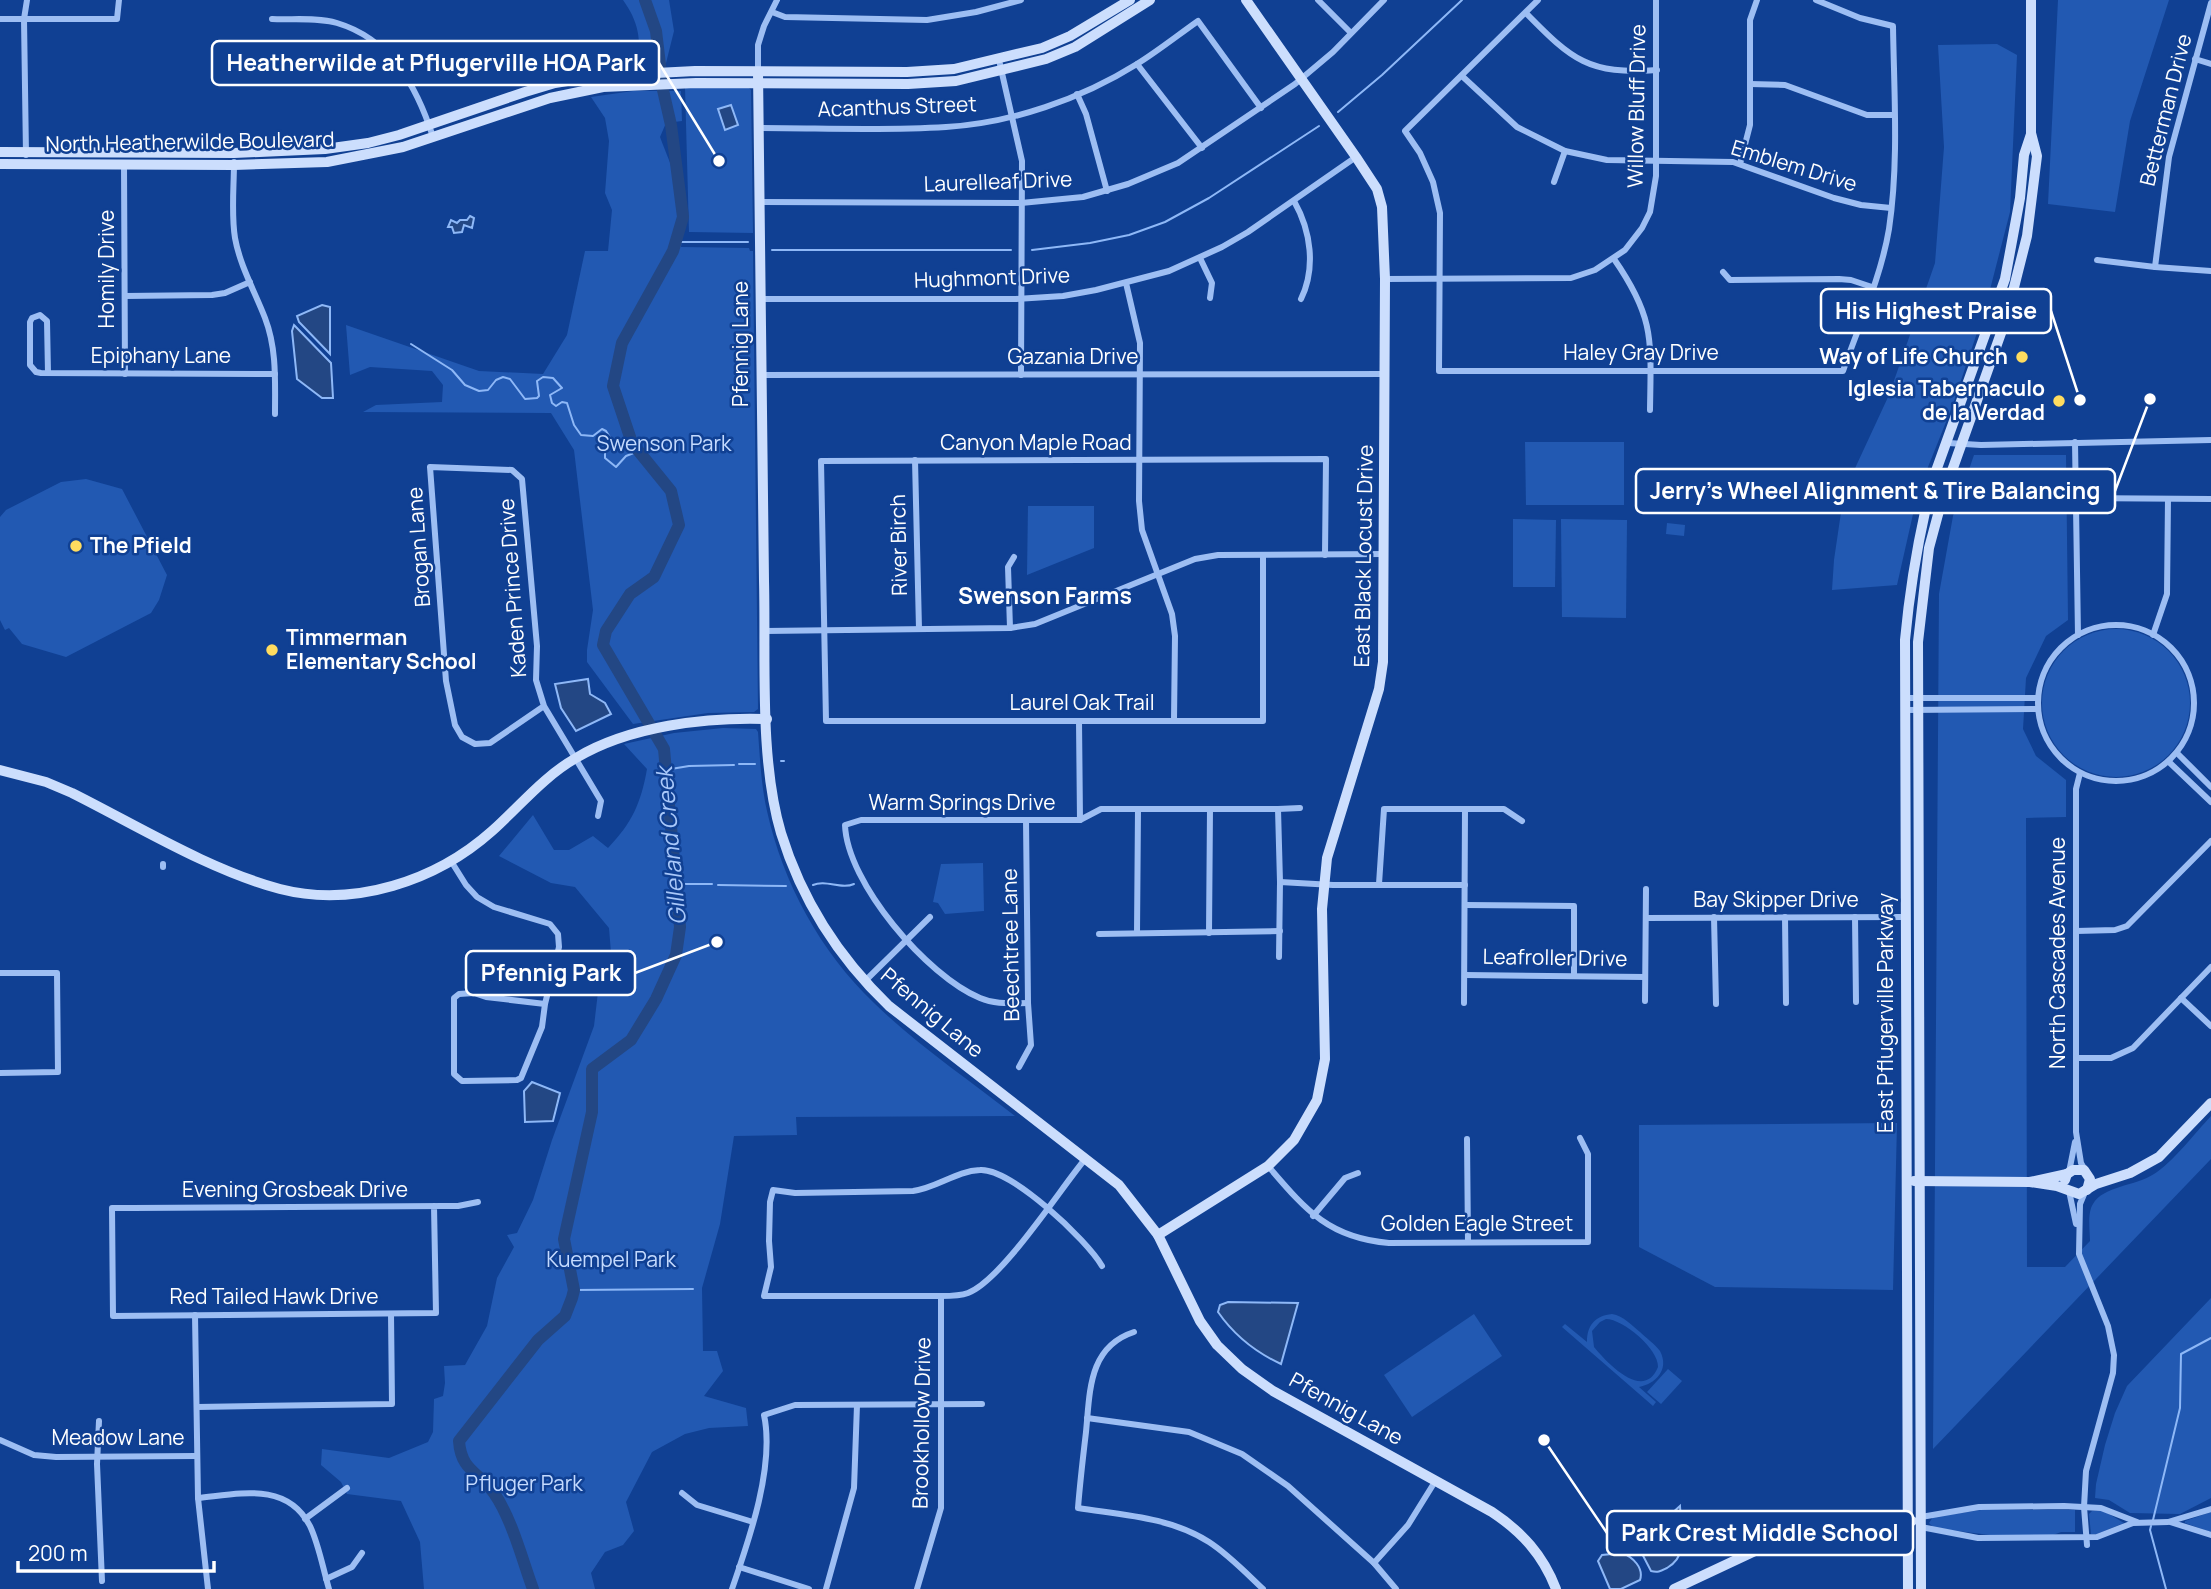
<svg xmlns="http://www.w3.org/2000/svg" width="2211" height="1589" viewBox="0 0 2211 1589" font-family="Manrope,sans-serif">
<rect width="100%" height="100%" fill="#104093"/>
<g fill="#2259b2" fill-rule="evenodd">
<path d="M623,0H669L674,31L666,63L637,65C642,39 638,21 623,0Z"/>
<path d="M2058,0H2169L2130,121L2115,212L2048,204Z"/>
<path d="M1997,44L2017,55L2010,212L1985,309L1952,407L1918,492L1897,585L1832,590L1834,560L1844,492L1889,395L1935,263L1944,147L1938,45Z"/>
<path d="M685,87H748L751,90L753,233L689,232Z"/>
<path d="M633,91H681L682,121L666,123L660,137C676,180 689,199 681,247L749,248L750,251H753L758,709L754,712L708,713L633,724L587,662V650L593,610L574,450L551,413L363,412L376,405L442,402L443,385L432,371L370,367L350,375L346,325L479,371L543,374L567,335L585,251H608L612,210L605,193L609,141L605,118L591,97Z"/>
<path d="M1525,442H1624V505H1526Z"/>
<path d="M1974,455H2066L2068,620L2046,636L2026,678L2023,729L2036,756L2066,780V817L2026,818L2027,1267H2065L2090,1241C2090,1231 2087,1213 2093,1204C2103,1186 2136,1186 2154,1174C2172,1163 2196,1132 2211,1116V1159L1933,1449L1939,594L1953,516Z"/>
<path d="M86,479L122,489L167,575L159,600L151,613L66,657L22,644L9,628L5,630L0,620V517L6,510L61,482Z"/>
<path d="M1028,506H1094V548L1027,575Z"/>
<path d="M1513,519L1556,520L1555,587H1513Z"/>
<path d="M1561,519L1627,520L1626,618L1562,617Z"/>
<path d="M1667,523L1685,525L1684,536L1666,534Z"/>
<circle cx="2116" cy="703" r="74"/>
<path d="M723,728L756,729L758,732C760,758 761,785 767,811C783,883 820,951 874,1003C917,1045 968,1079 1015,1116L796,1117L797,1135L734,1136L720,1224L702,1288L703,1351H717L723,1371L704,1396L746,1408L748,1426L709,1428L685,1434L652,1452L626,1502L634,1531L623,1545L605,1552L591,1573L595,1589H424L420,1542L401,1501L347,1494L341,1482L321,1465L322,1449L389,1458L428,1442L433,1432L434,1399L443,1396L445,1383L444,1366L465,1365L487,1326L497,1278L514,1247L507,1235L517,1233L533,1200L552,1140L594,1026L598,992L612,965L609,928L575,887L551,883L499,856L533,815L554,850H569L593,836L608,848C632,823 641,803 647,769L624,744L674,733Z"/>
<path d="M983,863L984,911L945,914L938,903L933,902L941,864Z"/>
<path d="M1897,1123L1893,1290L1715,1287L1639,1247V1125Z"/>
<path d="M2211,1298V1498L2180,1514L2130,1513L2109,1500L2095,1498L2096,1484L2105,1445L2115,1413L2127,1386Z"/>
<path d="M1474,1314L1502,1356L1412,1417L1384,1375Z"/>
<path d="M1612,1314C1624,1316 1631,1325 1640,1332C1646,1338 1655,1344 1660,1351C1670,1370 1655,1384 1639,1387L1656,1402L1653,1406L1562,1327L1565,1324L1587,1342C1587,1325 1595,1316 1612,1314ZM1606,1319C1623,1319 1659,1349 1658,1367C1644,1402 1607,1363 1594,1347L1592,1331L1600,1322Z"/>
<path d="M1668,1369L1682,1381L1661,1404L1647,1392Z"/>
<path d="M1981,1510H2075V1532H2061L2053,1535H1990L1934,1528L1929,1523L1933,1517Z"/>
<path d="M2092,1511H2104L2124,1523L2097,1534H2091L2089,1514Z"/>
<path d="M2211,1512V1532L2185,1523V1521Z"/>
</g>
<g fill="#234784" stroke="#8eb8f7" stroke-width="2">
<path d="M731,105L738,125L725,130L718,109Z"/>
<path d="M470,216L474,218L472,228L464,225L462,232L454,233L452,227H448L451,220L457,223L460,220H467Z"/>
<path d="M322,305L330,307V354L299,322L297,316Z"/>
<path d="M294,325L331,363L333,398H322L297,379L292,331Z"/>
<path d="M588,679L590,694L605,703L611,714L576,731L561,708L555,684Z"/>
<path d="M532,1082L560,1093L553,1121L525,1122L524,1091Z"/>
<path d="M1228,1302L1298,1303L1281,1364C1255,1352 1234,1335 1218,1312L1220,1305Z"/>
<path d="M1680,1506C1681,1528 1690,1555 1667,1568C1661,1571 1658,1573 1651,1571L1638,1546L1640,1542Z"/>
<path d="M1622,1553C1633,1557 1644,1568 1640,1580L1621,1589H1610L1598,1561L1602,1555Z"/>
</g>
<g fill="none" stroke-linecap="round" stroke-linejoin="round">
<g stroke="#8eb8f7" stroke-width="2">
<path d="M1338,112L1382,75L1462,0"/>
<path d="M675,242H748"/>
<path d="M772,250H1011"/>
<path d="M1032,250L1090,243L1129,235L1165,222L1209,198L1319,126"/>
<path d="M411,344L452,370L465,385L479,391L488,390L496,380L503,377L510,379L525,399L537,398L539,396L537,381L543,377L553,378L562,388L550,395L552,403L556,406L562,402L567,403L574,425L581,435L593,436L602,429L606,431L614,444L605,451V458L616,467L626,456L639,451"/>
<path d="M781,761H784"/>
<path d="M739,764H755"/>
<path d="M665,770L689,766L734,765"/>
<path d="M675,884H712"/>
<path d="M718,885L786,886"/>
<path d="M813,885C826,879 841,890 854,884"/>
<path d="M574,1290L693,1289"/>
<path d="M2153,1520L2180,1408L2181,1354L2211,1338"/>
<path d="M2151,1526L2150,1530L2166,1589"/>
</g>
<path stroke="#234784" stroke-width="12" d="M533,1589C522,1559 512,1519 494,1493C479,1472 461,1471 459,1441L538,1340L565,1316L572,1298L574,1290L564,1239L592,1112V1069L631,1040L656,999L676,955L680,927L664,749L603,645L606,631L630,594L654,577L679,525L671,491L632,443L613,386L622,343L673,251L683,217L671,125L663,90L656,31L645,0"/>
<g stroke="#9dbef3" stroke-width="6">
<path d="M1318,0L1351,33"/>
<path d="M1538,0L1405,131L1420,153L1433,182L1440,213L1439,371H1843C1859,325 1881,277 1889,229C1899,162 1894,93 1893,26L1860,18L1816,0"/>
<path d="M772,12L785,17L927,20L976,12L1021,0"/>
<path d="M1526,13C1572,60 1589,75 1657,70"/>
<path d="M0,19H117L119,0"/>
<path d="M272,19C292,20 317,17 337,23C391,39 417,87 433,137"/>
<path d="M2195,59L2211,64"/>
<path d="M999,60L1022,161L1021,375"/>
<path d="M1137,64L1202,148"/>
<path d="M758,72V45L764,26L777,0"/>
<path d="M1462,76L1517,127L1565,151L1607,160L1733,162L1834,198L1861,205L1891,208"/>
<path d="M1750,84L1785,85L1867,115H1894"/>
<path d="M1077,94L1086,114L1107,191"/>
<path d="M759,128C821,128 884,131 946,127C1012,123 1081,99 1137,64C1158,51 1178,35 1198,21L1261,108"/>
<path d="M26,155L24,19L27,0"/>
<path d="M234,162C234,187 231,214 235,238C240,266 255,292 265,318C277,349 275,382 275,414"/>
<path d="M124,164L125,374"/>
<path d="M1740,164L1750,125V20L1757,0"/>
<path d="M1554,182L1565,151"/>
<path d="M1294,201C1311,231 1316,268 1301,299"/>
<path d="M759,202L1021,203L1083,197L1128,184L1178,163L1295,84L1333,52L1384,0"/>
<path d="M1200,258L1212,283L1210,298"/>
<path d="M1614,259C1655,318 1651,340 1650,410"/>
<path d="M2097,260L2155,267L2211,271"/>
<path d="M2155,267L2169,157L2211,3"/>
<path d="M1723,272L1730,280L1839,279L1851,280L1872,287"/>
<path d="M1385,279L1571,278L1595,270L1625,250L1642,228L1650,212L1656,176V0"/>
<path d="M1126,283L1140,343L1139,501L1142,530L1172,614L1175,636L1174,720"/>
<path d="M125,296L212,295L225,293L250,282"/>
<path d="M761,299H1016L1063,296L1096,290L1169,271L1222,247L1248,232L1356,157"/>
<path d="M48,373L47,321L40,315L32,318L30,322V365L36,372L41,373L275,374"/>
<path d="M762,375L1385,374"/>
<path d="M2075,442L2078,635"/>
<path d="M1948,443L1981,445L2211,440"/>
<path d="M915,460L919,629"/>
<path d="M2075,498L2211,499"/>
<path d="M1263,555V721H826L821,461L1326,459L1325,555"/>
<circle cx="2116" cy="703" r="78"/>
<path d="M1010,628L1008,567L1014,557"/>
<path d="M765,631L1010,628L1035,624L1195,559L1218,555L1385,554"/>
<path d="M2153,635L2167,594L2168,499"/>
<path d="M1905,698H2038"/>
<path d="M544,706L490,743L475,744L462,737L455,725L446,681L430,467L512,470L522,479L537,646L536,680L544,706L601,801L598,816"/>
<path d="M1905,710L2037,709"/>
<path d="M1079,721L1080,820"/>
<path d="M2177,753L2211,787"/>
<path d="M2169,762L2211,802"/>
<path d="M2080,773L2076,789V1132L2081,1163L2085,1170"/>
<path d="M1278,809L1300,808"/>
<path d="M451,861L466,885L477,897L494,907L550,924L558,934L559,947L545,1004L542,1027L521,1078L517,1080L462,1081L454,1074V998L459,994L474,993L486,997L545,1004"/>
<path d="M163,864V867"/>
<path d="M1379,884L1384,809H1504L1522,821"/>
<path d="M1465,905L1574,906V975"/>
<path d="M1714,917L1716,1004"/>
<path d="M1785,917L1786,1003"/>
<path d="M1855,917L1856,1002"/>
<path d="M1646,918L1905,917"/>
<path d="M2076,931L2115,930L2127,926L2211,841"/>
<path d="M1137,933L1138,809"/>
<path d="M1209,933L1210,809"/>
<path d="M1099,934L1280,931"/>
<path d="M1279,957L1280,882L1333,885H1465"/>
<path d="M0,973H57L58,1072L0,1073"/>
<path d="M1465,975L1645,977"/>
<path d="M864,982L930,917"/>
<path d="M2181,998L2211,1026"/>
<path d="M1645,1001L1646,889"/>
<path d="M1028,1003C1011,1003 996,1005 980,998C927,976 847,883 845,825L861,820H1080L1101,809H1278L1280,882"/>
<path d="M1464,1003L1465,809"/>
<path d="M2076,1058H2111L2133,1048L2211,967"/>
<path d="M1019,1067L1031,1045L1028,1003L1026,820"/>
<path d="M1467,1139L1468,1242"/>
<path d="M1086,1158C1060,1189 1002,1280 968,1293C960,1296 949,1296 941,1296H764L771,1267L769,1241L770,1202L773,1190L795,1193L913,1191C937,1188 956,1171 980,1170C1011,1168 1087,1240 1102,1266"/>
<path d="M1268,1166C1305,1209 1328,1238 1389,1243L1588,1242V1154L1580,1138"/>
<path d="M2069,1172L2075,1142"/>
<path d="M2069,1191L2076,1224"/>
<path d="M2085,1192L2080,1204L2079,1254L2108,1326L2114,1355L2113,1373L2086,1471L2084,1507L2087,1545"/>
<path d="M434,1206L436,1313L113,1316L112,1208H133L443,1206H458L478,1202"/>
<path d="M1313,1216L1345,1178L1358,1173"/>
<path d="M195,1315L198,1498L208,1589"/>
<path d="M1134,1332C1088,1347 1090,1392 1086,1432C1083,1457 1080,1483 1078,1508C1123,1515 1170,1517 1209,1542C1229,1555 1246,1573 1263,1589"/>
<path d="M197,1407L392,1404L391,1314"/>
<path d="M1087,1418L1189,1432L1242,1454L1288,1486L1374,1563L1396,1589"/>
<path d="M99,1421L97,1464L102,1581"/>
<path d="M0,1440L34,1455L56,1457L196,1456"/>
<path d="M682,1493L697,1505L753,1522"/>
<path d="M198,1498C238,1494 287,1481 310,1526C319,1545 323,1569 329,1589"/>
<path d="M1921,1517L1979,1507L2064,1506L2101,1508L2137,1522"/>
<path d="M305,1519L347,1488"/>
<path d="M2170,1522L2211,1535"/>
<path d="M1921,1527L1978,1538L2097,1537L2133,1523L2168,1522L2211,1509"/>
<path d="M1374,1563L1408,1525L1436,1480"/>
<path d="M739,1567L809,1589"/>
<path d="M326,1579L352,1567L362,1553"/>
<path d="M732,1589C749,1540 775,1466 764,1415L795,1405L982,1404"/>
<path d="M826,1589L854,1488L857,1405"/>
<path d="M917,1589L941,1508V1296"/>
</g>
<g stroke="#ccdefd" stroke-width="10">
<path d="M758,72C761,242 761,411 764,581C766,659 759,759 781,833C802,901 838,957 889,1006L1119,1185L1158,1235L1200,1321L1217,1345L1242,1369L1273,1391L1492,1512C1522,1532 1543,1555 1556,1589"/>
<path d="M0,152L234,153L325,149L368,143L399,135L525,92L555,83L598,76L695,71L907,72L954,69L1042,48L1070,36L1130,0"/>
<path d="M0,164L234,165L327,162L403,147L550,98L603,87L696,83L908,84L956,81L1046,59L1075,47L1150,0"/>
<path d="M0,770L46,782L72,793C138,826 209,870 280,889C354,908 436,881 492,831C520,806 543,777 576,758C629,726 706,717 767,719"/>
<path d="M2065,1180L2067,1174L2073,1170H2084L2090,1179L2087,1190"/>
<path d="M1914,1181L2030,1182L2067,1174"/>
<path d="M2030,1182L2057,1186L2079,1194L2096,1184L2130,1173L2159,1157L2211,1103"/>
<path d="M1158,1235L1268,1166L1294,1140L1317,1100L1325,1059L1322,909L1327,858L1379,689L1383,662L1385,279L1382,207L1377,189L1356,157L1246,0"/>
<path d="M1674,1589L1770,1544L1803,1533L1834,1526L1912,1521"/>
<path d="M1908,1589L1905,640C1910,586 1919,534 1932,482L2005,279L2020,198L2024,155L2031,134"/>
<path d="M1921,1589L1918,642L1929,548L1943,496L2006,319L2027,236L2037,156L2031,133V0"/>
</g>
</g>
<g fill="#ffdc5f" stroke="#104093" stroke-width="2.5">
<circle cx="2022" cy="357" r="7"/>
<circle cx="2059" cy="401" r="7"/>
<circle cx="76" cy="546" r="7"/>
<circle cx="272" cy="650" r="7"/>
</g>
<g text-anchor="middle" stroke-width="5" stroke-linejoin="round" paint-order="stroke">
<g font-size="21" fill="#fff" stroke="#104093">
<text transform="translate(1637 106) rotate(-89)" y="7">Willow Bluff Drive</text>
<text transform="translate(897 107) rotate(-2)" y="7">Acanthus Street</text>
<text transform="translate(2166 110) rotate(-76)" y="7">Betterman Drive</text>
<text transform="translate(190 142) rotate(-1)" y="7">North Heatherwilde Boulevard</text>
<text transform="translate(1794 166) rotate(17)" y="7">Emblem Drive</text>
<text transform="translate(998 182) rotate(-2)" y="7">Laurelleaf Drive</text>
<text transform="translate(107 269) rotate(-90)" y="7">Homily Drive</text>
<text transform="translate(992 278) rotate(-2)" y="7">Hughmont Drive</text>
<text transform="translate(741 344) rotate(-90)" y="7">Pfennig Lane</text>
<text x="1641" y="360">Haley Gray Drive</text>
<text x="161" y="363">Epiphany Lane</text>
<text x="1073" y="364">Gazania Drive</text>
<text x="1036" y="450">Canyon Maple Road</text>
<text transform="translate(899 545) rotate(-91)" y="7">River Birch</text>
<text transform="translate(419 547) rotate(-94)" y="7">Brogan Lane</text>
<text transform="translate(1364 556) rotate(-89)" y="7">East Black Locust Drive</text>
<text transform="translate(513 588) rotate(-94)" y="7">Kaden Prince Drive</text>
<text x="1082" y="710">Laurel Oak Trail</text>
<text x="962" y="810">Warm Springs Drive</text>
<text x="1776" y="907">Bay Skipper Drive</text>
<text transform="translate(1011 945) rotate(-91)" y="7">Beechtree Lane</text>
<text transform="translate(2058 953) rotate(-90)" y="7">North Cascades Avenue</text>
<text transform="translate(1555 958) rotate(1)" y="7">Leafroller Drive</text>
<text transform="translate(932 1013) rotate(40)" y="7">Pfennig Lane</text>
<text transform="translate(1886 1013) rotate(-90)" y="7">East Pflugerville Parkway</text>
<text x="295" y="1197">Evening Grosbeak Drive</text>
<text x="1477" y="1231">Golden Eagle Street</text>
<text x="274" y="1304">Red Tailed Hawk Drive</text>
<text transform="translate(1346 1409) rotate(29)" y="7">Pfennig Lane</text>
<text transform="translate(922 1423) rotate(-89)" y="7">Brookhollow Drive</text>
<text x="118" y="1445">Meadow Lane</text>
</g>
<g font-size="21" font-weight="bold" fill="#fff" stroke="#104093" text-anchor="end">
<text x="2008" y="364">Way of Life Church</text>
<text x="2045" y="396">Iglesia Tabernaculo<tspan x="2045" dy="24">de la Verdad</tspan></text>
<text x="90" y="553" text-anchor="start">The Pfield</text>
<text x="286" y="645" text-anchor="start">Timmerman<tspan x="286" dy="24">Elementary School</tspan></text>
</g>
<g font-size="21" fill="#c4dafe" stroke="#104093">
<text x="664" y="451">Swenson Park</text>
<text x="611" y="1267">Kuempel Park</text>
<text x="524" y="1491">Pfluger Park</text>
</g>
<g font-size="23" font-weight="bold" fill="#fff" stroke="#104093">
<text x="1045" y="604">Swenson Farms</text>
</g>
<g font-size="23" font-style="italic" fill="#a9c8fa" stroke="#104093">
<text transform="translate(671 846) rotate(-95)" y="8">Gilleland Creek</text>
</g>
</g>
<path fill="none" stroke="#fff" stroke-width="2.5" d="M719 161L659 63M2080 400L2051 311M2150 399L2115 491M717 942L635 973M1544 1440L1607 1533"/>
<g fill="#fff" stroke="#104093" stroke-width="2.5">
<circle cx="719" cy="161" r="7"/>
<circle cx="2080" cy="400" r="7"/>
<circle cx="2150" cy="399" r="7"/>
<circle cx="717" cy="942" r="7"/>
<circle cx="1544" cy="1440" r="7"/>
</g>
<g fill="#104093" stroke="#fff" stroke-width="2.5">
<rect x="212" y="41" width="447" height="44" rx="7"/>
<rect x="1821" y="289" width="230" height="44" rx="7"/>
<rect x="1636" y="469" width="479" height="44" rx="7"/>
<rect x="466" y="951" width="169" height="44" rx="7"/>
<rect x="1607" y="1511" width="306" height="44" rx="7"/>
</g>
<g font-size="23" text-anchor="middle" font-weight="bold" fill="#fff">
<text x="436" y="71">Heatherwilde at Pflugerville HOA Park</text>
<text x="1936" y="319">His Highest Praise</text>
<text x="1875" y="499">Jerry's Wheel Alignment &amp; Tire Balancing</text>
<text x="551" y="981">Pfennig Park</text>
<text x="1760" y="1541">Park Crest Middle School</text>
</g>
<path d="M18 1561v10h196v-10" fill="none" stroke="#ffffff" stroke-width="3.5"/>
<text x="28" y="1561" font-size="21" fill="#ffffff" stroke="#104093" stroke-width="5" paint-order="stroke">200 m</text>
</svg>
